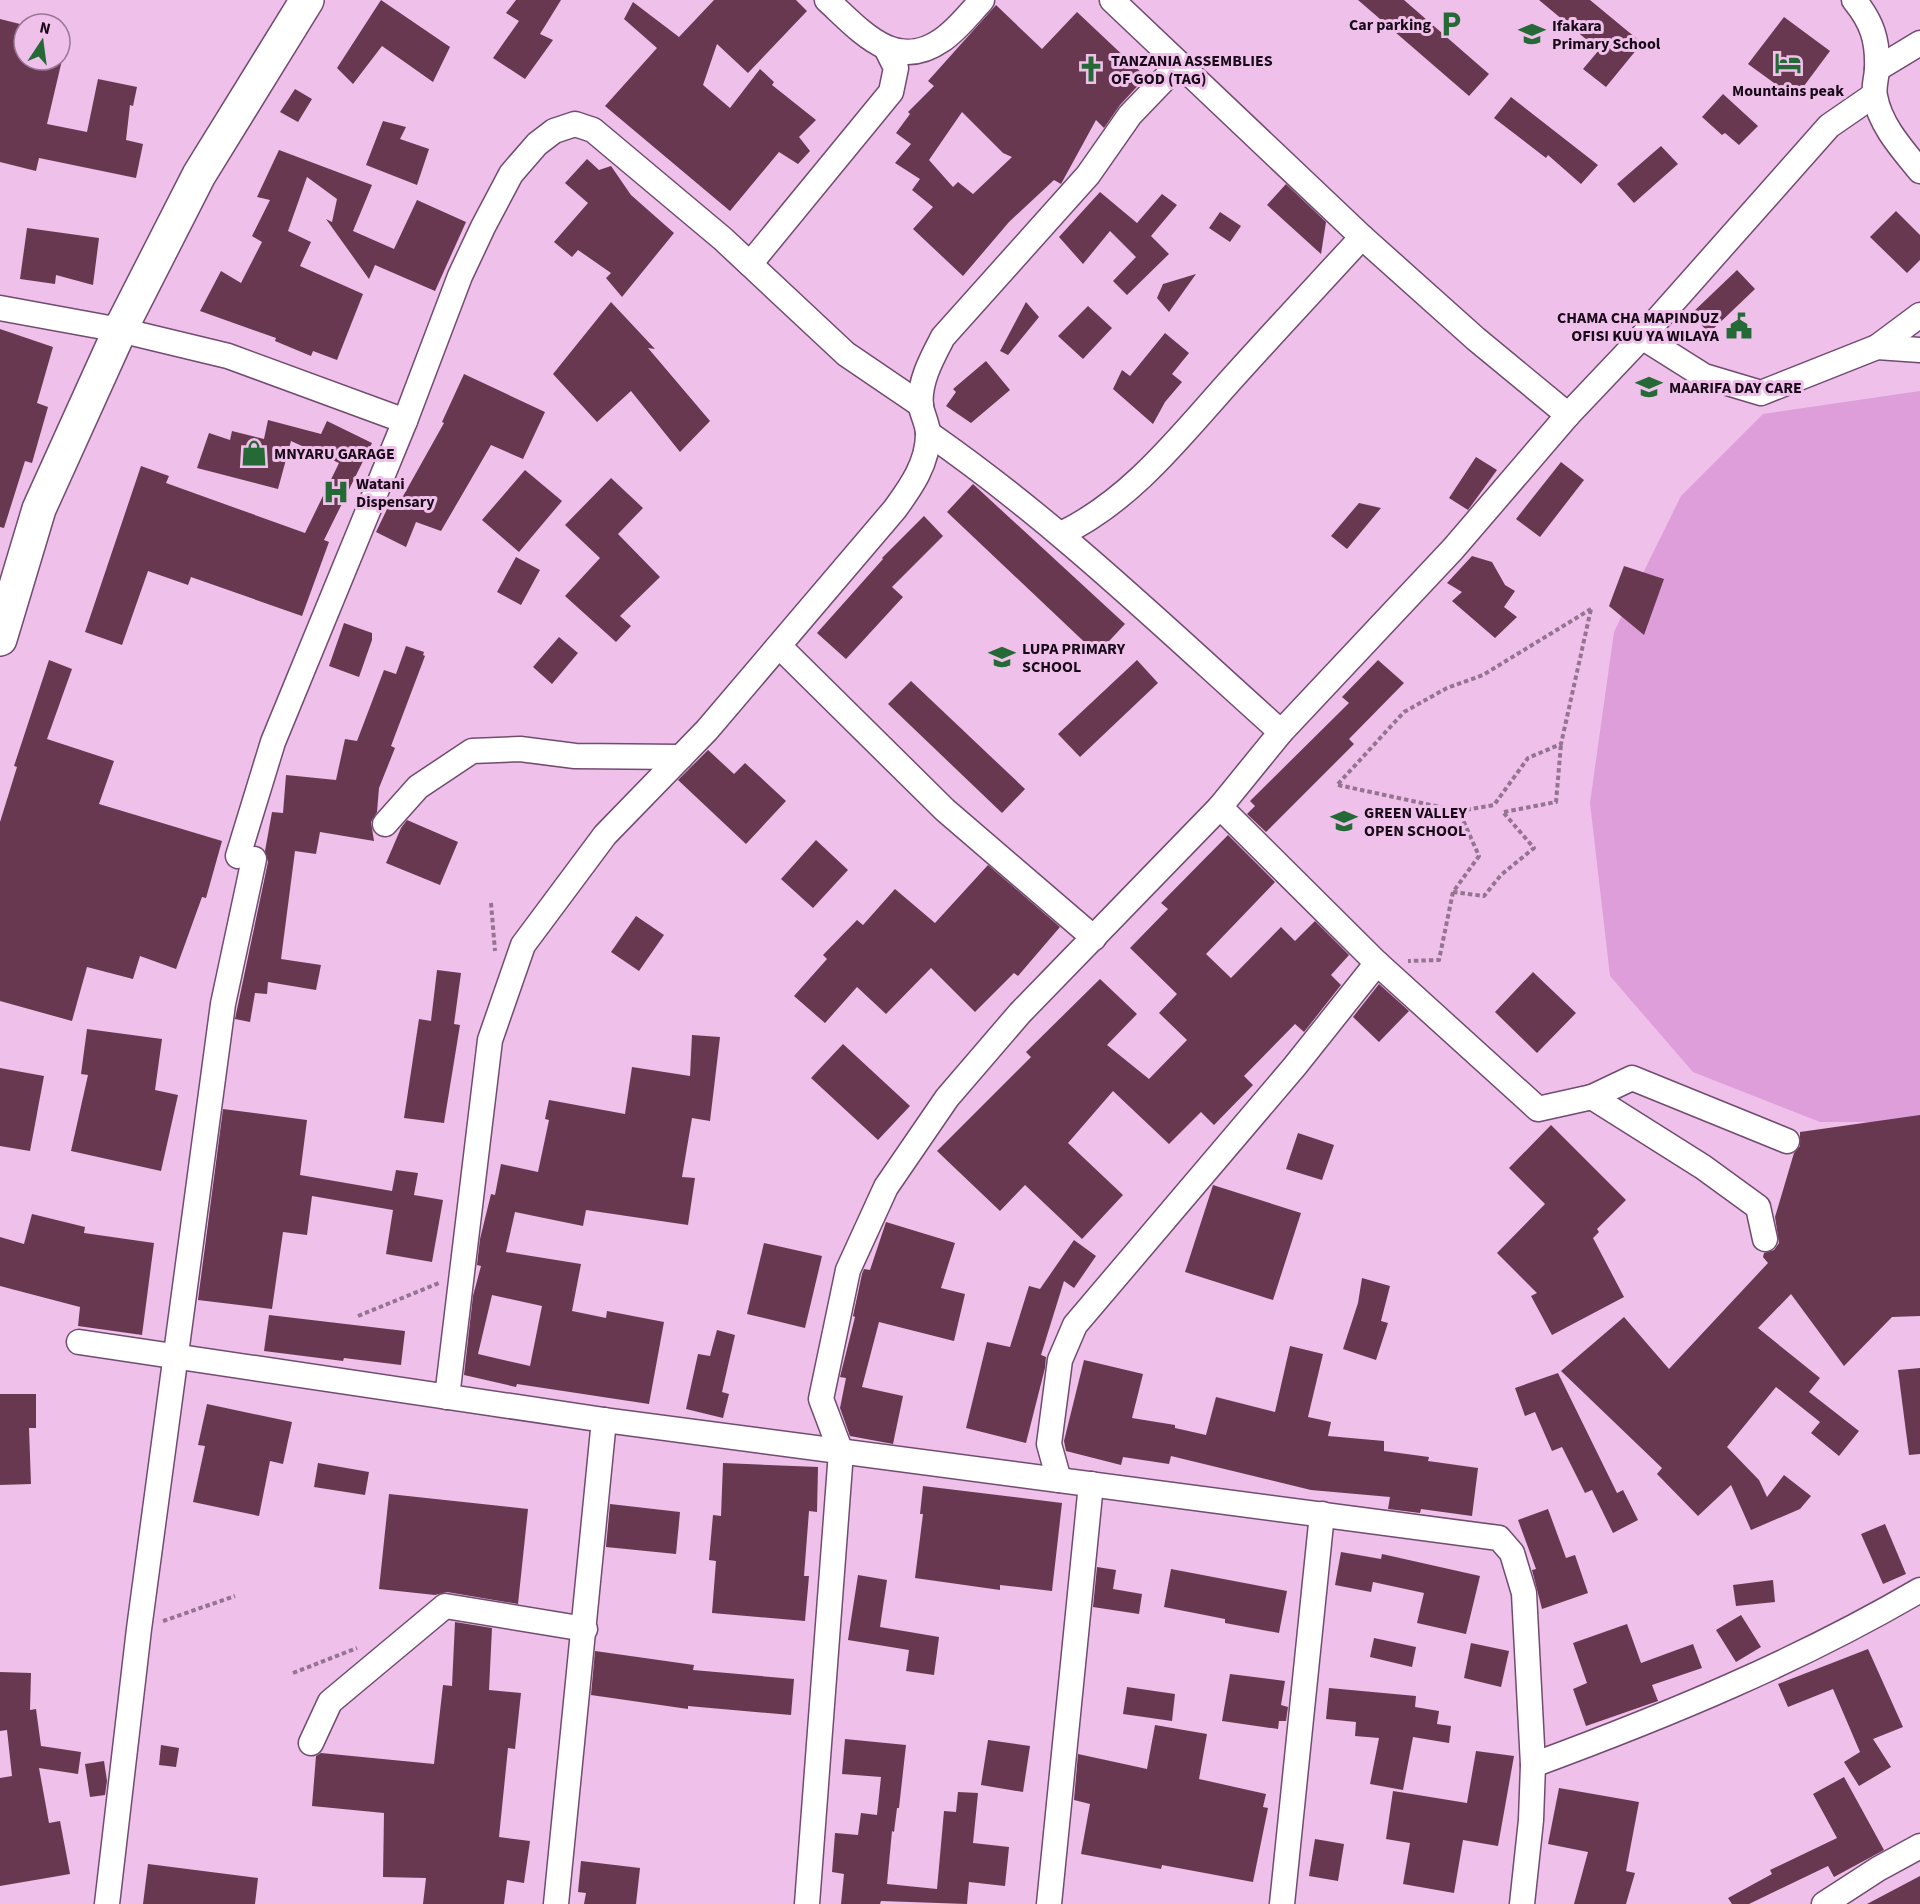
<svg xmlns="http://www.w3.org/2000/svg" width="1920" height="1904" viewBox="0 0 1920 1904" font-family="'Source Sans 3',sans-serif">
<rect width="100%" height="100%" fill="#eec0ea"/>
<path fill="#dd9ed9" d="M1920,391V1122H1820L1693,1072L1610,976L1590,803L1614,632L1681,496L1763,414Z"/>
<g fill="#683851" fill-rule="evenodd">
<path d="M381,0L450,47L433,82L382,46L353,84L337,68Z"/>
<path d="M516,0H561L540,34L553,40L525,79L493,58L519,21L506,13Z"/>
<path d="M714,0H796L807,11L748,73L717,44L703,85L730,108L760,69L774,82L772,85L816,120L799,137L810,151L798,164L779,152L730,211L605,106L657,48L624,19L633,2L679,37Z"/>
<path d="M1358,0H1404L1489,74L1469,96Z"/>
<path d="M1539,0H1590L1642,43L1606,87L1583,69L1599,50Z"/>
<path d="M996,5L1042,49L1077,12L1146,77L1120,105L1104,128L1096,120L1061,184L1054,180L1009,222L963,276L913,229L933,207L912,190L920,179L895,163L911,144L896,133L910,114L908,112L934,86L928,81ZM962,112L1003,153L1012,157L973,194L958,182L953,187L929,160Z"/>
<path d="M1784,17L1830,51L1795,98L1748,64Z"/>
<path d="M0,19L24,25V60H62L47,124L87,132L98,79L137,87L133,106L130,105L126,140L143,144L136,178L39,158L36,171L0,162Z"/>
<path d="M295,89L312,99L298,122L280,112Z"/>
<path d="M1723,94L1758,126L1739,145L1725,133L1722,135L1702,117Z"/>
<path d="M1511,97L1598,165L1581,184L1548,155L1546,158L1494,118Z"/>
<path d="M383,121L406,127L400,139L429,149L417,185L366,165Z"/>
<path d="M1661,146L1678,164L1634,203L1617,184Z"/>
<path d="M279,150L372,185L353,231L394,249L417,200L466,222L435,291L375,265L369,279L326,219L332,222L337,199L307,177L288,231L311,242L300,266L363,294L337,360L313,351L311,356L275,341L276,338L200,311L221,271L241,283L262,242L252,236L270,200L257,197Z"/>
<path d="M587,159L599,170L611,166L631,195L674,233L622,297L606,278L611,273L578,250L572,257L554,242L588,203L565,183Z"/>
<path d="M1286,184L1326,222L1321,254L1267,205Z"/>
<path d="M1100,192L1137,223L1162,194L1177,205L1151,236L1169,254L1127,295L1113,281L1136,257L1110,231L1083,264L1059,237Z"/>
<path d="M1896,211L1920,235V260L1907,273L1870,237Z"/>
<path d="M1220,212L1241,226L1230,242L1209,228Z"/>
<path d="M27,228L99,238L93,285L56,275L55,284L20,279Z"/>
<path d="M1737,270L1755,289L1709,333L1691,314Z"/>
<path d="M1196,274L1169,312L1157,298L1163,284Z"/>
<path d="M611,302L655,349L648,348L710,421L680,452L631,391L597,422L553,374Z"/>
<path d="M1026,302L1039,317L1008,355L1000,351Z"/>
<path d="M1088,306L1112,328L1083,359L1058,336Z"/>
<path d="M0,329L53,347L37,403L48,407L32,463L25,461L4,528L0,527Z"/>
<path d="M1165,333L1189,353L1172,374L1182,382L1165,402L1153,424L1113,389L1122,370L1130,376Z"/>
<path d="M986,361L1010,390L971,423L946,406L956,392L953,389Z"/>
<path d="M464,374L545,412L523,459L491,445L441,531L416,522L406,547L376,532L390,503L397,507L444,423L442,422Z"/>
<path d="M268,420L321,434L327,421L372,443L324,540L329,542L302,616L191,577L188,585L148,571L122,645L85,632L141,466L169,476L166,483L305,533L339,463L291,441L278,489L197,468L209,433L230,440L232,431L264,439Z"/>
<path d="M1476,457L1497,470L1468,510L1449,498Z"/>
<path d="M1561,462L1584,480L1540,537L1516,519Z"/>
<path d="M525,470L562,501L519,552L482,520Z"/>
<path d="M611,478L643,508L618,534L660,577L620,616L631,626L616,642L565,596L600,558L565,525Z"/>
<path d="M973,484L1125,624L1097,654L947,512Z"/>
<path d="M1359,503L1381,508L1347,549L1331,536Z"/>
<path d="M924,516L943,536L892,587L903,597L846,659L817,633L883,559L882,558Z"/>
<path d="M1472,556L1492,562L1505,585L1515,591L1504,607L1517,617L1495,638L1452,601L1462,592L1447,583Z"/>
<path d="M516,557L540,570L521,605L497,592Z"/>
<path d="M1624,566L1664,579L1644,635L1609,606Z"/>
<path d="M344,623L372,633V640L359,677L329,666Z"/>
<path d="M559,637L578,653L552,684L533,667Z"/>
<path d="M406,646L424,652L423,655L425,656L391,746L395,748L379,788L377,812L371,822L374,841L320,832L316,854L295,851L281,959L321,965L316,990L268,982L267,994L255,993L250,1022L235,1019L268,862L265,851L272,812L283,813L286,775L336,780L345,739L357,741L384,670L396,674Z"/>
<path d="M49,660L72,669L47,739L114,761L99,804L222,841L206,898L202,897L176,969L140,956L133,979L87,967L72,1021L0,1001V822L17,767L14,766Z"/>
<path d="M1137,660L1158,683L1080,757L1058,734Z"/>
<path d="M1378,660L1404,683L1349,739L1354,744L1266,832L1247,814L1255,806L1250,801L1349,703L1342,697Z"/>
<path d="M911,681L1025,789L1002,813L888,704Z"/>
<path d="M708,750L734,774L745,763L786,801L746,844L678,780Z"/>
<path d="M407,820L458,842L440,885L386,863L401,828Z"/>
<path d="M1228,835L1275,882L1206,954L1231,978L1281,927L1295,941L1315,921L1349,955L1331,975L1341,985L1304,1032L1295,1024L1244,1076L1253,1085L1214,1125L1201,1112L1169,1144L1113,1091L1068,1143L1123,1195L1082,1239L1025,1185L1000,1211L937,1151L1031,1057L1026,1052L1100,979L1137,1014L1107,1045L1149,1079L1187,1040L1159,1013L1177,994L1130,948L1168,909L1161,903Z"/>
<path d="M816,840L848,870L813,908L781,879Z"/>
<path d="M988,865L1060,927L1018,976L1014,973L975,1012L931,968L886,1014L857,987L825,1023L794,996L827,959L823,955L857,920L863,925L895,889L935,923Z"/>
<path d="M636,916L664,935L639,971L611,952Z"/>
<path d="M437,970L461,973L454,1024L460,1025L444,1123L404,1118L419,1019L431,1021Z"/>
<path d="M1533,972L1576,1013L1537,1053L1495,1012Z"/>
<path d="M1379,984L1409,1011L1379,1042L1353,1017Z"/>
<path d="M87,1029L162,1039L155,1090L178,1095L161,1171L71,1151L88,1075L81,1074Z"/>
<path d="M692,1035L720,1037L710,1121L692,1118L682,1177L695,1178L688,1225L586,1210L583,1226L515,1212L506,1252L581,1264L572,1311L606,1318L607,1311L664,1322L649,1404L517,1384L516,1387L464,1375L473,1296L481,1266L477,1265L480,1239L491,1194L495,1195L501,1164L538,1172L549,1120L545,1119L549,1100L625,1114L632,1067L690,1076ZM492,1295L542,1306L530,1366L478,1354Z"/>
<path d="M843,1044L910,1106L878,1140L811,1078Z"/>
<path d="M0,1068L44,1076L30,1151L0,1146Z"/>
<path d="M223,1109L307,1120L300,1175L392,1191L396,1170L418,1173L414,1195L443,1200L432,1262L386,1254L393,1210L312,1196L307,1235L283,1232L272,1309L198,1300Z"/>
<path d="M1920,1115V1316L1892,1317L1844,1366L1791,1294L1758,1328L1820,1378L1809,1392L1859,1431L1839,1456L1811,1433L1820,1422L1776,1387L1727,1447L1759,1480L1767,1497L1784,1475L1811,1496L1800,1509L1751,1530L1731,1485L1698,1516L1657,1474L1662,1468L1561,1371L1624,1317L1669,1369L1768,1263L1763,1257L1764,1253L1774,1250L1779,1243L1775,1217L1794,1153L1800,1146V1132Z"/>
<path d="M1551,1125L1626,1200L1597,1229L1599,1232L1593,1238L1624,1297L1552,1335L1531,1296L1537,1293L1497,1253L1545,1204L1509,1168Z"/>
<path d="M1298,1133L1334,1145L1322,1180L1286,1169Z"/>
<path d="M1213,1185L1301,1213L1273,1300L1185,1272Z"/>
<path d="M32,1214L85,1227L84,1233L154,1243L142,1335L78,1326L80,1307L0,1286V1237L24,1244Z"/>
<path d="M886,1222L955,1243L941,1288L965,1294L954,1341L879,1322L862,1387L903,1396L893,1444L850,1436L840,1408L846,1378L840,1377L855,1317L853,1316L862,1274L864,1269L870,1270Z"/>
<path d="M1074,1240L1096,1256L1074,1288L1064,1281L1041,1355L1046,1357L1045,1368L1026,1443L966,1428L987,1342L1010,1347L1029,1286L1040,1289Z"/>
<path d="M764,1243L822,1256L805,1328L747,1314Z"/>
<path d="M1362,1278L1390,1286L1381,1321L1388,1323L1376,1360L1343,1349L1358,1303Z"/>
<path d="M269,1315L405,1331L401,1365L344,1358L343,1361L264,1351Z"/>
<path d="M717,1330L735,1335L722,1392L729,1394L723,1418L686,1409L698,1354L710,1356Z"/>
<path d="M1290,1346L1323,1354L1308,1417L1331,1422L1328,1436L1384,1441V1451L1429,1457L1428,1461L1478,1468L1472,1516L1421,1509L1420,1513L1388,1509L1390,1497L1311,1490L1171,1456L1169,1464L1123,1457L1121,1465L1066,1451L1064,1441L1084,1360L1143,1374L1132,1418L1175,1425V1428L1206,1435L1216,1397L1275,1412Z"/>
<path d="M1920,1368V1454L1909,1455L1898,1370Z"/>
<path d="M1558,1373L1617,1493L1623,1490L1638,1520L1613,1533L1592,1490L1585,1493L1562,1447L1552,1451L1535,1412L1525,1416L1515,1388Z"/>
<path d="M0,1394H36V1428H29L31,1484L0,1485Z"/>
<path d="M207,1404L292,1422L283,1464L270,1461L259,1516L193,1502L205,1446L198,1445Z"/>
<path d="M318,1463L369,1472L365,1495L314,1487Z"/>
<path d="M723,1463L818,1467L817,1512L809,1511L804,1576H809L805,1621L712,1613L716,1561L709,1560L713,1515L721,1516Z"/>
<path d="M923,1486L1062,1503L1052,1591L1000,1585V1590L915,1578L923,1514H920Z"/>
<path d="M389,1494L528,1509L518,1604L447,1592L435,1595L379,1589Z"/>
<path d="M610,1504L680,1512L676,1554L606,1547Z"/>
<path d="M1548,1509L1566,1558L1575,1555L1588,1593L1542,1609L1532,1570L1536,1569L1518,1520Z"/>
<path d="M1885,1524L1906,1574L1883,1584L1861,1534Z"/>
<path d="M1341,1552L1381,1559L1382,1554L1480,1576L1466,1634L1417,1623L1424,1593L1373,1582L1371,1592L1335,1585Z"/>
<path d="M1097,1567L1116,1570L1113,1589L1142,1594L1139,1614L1093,1607Z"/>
<path d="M1171,1569L1287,1591L1279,1633L1225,1623V1619L1164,1607Z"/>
<path d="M858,1575L887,1580L880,1627L939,1637L934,1675L906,1671L909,1650L848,1640Z"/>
<path d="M1773,1580L1775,1602L1736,1606L1733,1585Z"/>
<path d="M1741,1615L1761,1647L1736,1662L1716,1630Z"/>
<path d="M455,1622L492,1628L489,1690L521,1693L515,1749L508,1748L499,1837L530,1841L524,1883L507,1880L504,1904H423L426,1878L383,1877L384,1813L312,1806L316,1756L321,1753L434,1764L443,1685L452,1686Z"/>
<path d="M1627,1624L1641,1663L1693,1644L1702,1668L1652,1685L1658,1701L1586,1726L1573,1689L1587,1683L1573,1643Z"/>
<path d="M1374,1638L1416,1647L1412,1667L1370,1657Z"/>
<path d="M1471,1643L1509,1651L1501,1687L1464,1678Z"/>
<path d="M1868,1649L1903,1727L1873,1739L1891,1767L1859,1786L1844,1762L1860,1752L1833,1689L1788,1707L1778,1684Z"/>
<path d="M595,1651L694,1665L693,1670L794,1679L791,1715L688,1706V1709L591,1695Z"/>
<path d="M0,1672L31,1673L30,1710L36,1709L41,1746L81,1752L78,1774L39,1768L49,1823L60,1821L70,1874L0,1886V1778L12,1776L7,1730L0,1731Z"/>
<path d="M1230,1674L1285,1681L1281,1705L1288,1707L1286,1721H1279L1278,1729L1222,1721Z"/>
<path d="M1127,1687L1175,1694L1172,1721L1123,1714Z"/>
<path d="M1329,1688L1416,1696L1415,1707L1439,1711L1437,1724L1451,1726L1449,1743L1413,1737L1403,1790L1370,1784L1379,1738L1355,1736L1356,1722L1326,1719Z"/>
<path d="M1155,1725L1207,1734L1199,1779L1266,1794L1263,1807L1268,1808L1253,1882L1162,1865L1161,1869L1081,1854L1090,1804L1074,1800L1078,1754L1147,1769Z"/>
<path d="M845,1739L906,1745L899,1808H897L894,1832L892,1831L887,1884L937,1889L944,1811L956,1812L958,1792L978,1793L973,1843L1009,1847L1005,1886L969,1882L967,1904L881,1901L880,1904H841L844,1874L832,1872L835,1833L858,1835L861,1813L877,1815L881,1777L842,1774Z"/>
<path d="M988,1740L1030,1746L1023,1792L981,1785Z"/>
<path d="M161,1745L179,1748L176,1767L159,1765Z"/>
<path d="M1476,1751L1514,1756L1498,1846L1463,1840L1454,1893L1403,1884L1410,1843L1386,1839L1393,1791L1467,1803Z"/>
<path d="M104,1761L107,1781L105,1795L90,1797L85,1764Z"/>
<path d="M1844,1777L1884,1850L1834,1877L1828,1866L1749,1904H1732L1728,1898L1772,1874L1770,1870L1837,1838L1813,1794Z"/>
<path d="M1559,1788L1639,1802L1626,1871L1635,1873L1626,1904H1574L1588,1852L1548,1844Z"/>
<path d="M1315,1839L1344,1844L1338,1881L1309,1876Z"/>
<path d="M581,1861L640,1868L636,1904H584L586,1893L578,1892Z"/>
<path d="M148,1864L258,1878L255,1904H143Z"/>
<path d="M1920,1876V1904H1867Z"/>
</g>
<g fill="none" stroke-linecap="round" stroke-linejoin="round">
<g stroke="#724b70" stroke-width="27">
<g id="street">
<path d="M827,0C861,31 895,73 942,40C957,30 970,13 982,0"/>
<path d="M1112,0L1362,237L1476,339L1568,415"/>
<path d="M1854,0C1872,22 1878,40 1877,68C1877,77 1873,87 1875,96C1880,125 1902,149 1920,171"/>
<path d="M1877,69L1920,43"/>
<path d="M750,264L891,92L896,68L886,48"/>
<path d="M0,308L120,330L228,356L405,421"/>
<path d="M1642,337L1704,376L1761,393L1877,347L1920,315"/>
<path d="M1877,347L1920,350"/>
<path d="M928,433C1055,521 1166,629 1281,732"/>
<path d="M1061,534C1130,501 1179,438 1229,382C1273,333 1318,285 1362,237"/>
<path d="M779,646L945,810L1094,938"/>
<path d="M1220,807L1377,963L1538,1109L1592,1097L1632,1078L1787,1141"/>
<path d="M385,824L418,787L472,751L520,749L575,756L681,757"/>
<path d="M238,856L273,742L405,421L460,276L483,227L511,174L537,144L554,131L575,124L593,130L723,239L846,354L921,405"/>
<path d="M1592,1097L1703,1167L1758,1207L1765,1239"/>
<path d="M79,1342L604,1420L1499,1538L1512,1553L1524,1593L1533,1765L1531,1820L1522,1904"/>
<path d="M447,1397L490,1040L523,945L605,835L707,730L895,509C911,487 928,463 928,434C928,425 923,416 921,407C918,383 932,358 943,337L1088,175L1130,115L1179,64"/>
<path d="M1059,1480L1049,1444L1060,1360L1075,1325L1295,1066L1377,963"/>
<path d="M311,1743L330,1702L445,1606L585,1629"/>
<path d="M1533,1765C1666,1716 1797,1662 1920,1590"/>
<path d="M107,1904L139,1629L223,1004L254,859"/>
<path d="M556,1904L604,1420"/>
<path d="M807,1904L841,1452L821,1399L848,1270L886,1187L947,1098L1020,1013L1220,807L1281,732L1453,549L1568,415L1642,337L1829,126L1874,95"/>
<path d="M1049,1904L1091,1484"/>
<path d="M1282,1904L1322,1514"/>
<path d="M1824,1904L1878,1869L1920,1846"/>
</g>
</g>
<g stroke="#724b70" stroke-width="36">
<path id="secondary" d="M0,639L39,509L120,330L199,175L307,0"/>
</g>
<g stroke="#957492" stroke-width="4" stroke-dasharray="4.5 3" stroke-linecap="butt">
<path d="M1338,784L1404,712L1447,688L1483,675L1591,609"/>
<path d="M1338,785L1459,811L1479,856L1453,892L1439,960L1408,961"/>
<path d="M1459,811L1494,805L1528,758L1561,744L1591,609"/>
<path d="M1504,812L1556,802L1561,744"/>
<path d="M1453,892L1484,896L1501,875L1534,848L1503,812"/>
<path d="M491,903L495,951"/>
<path d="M358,1316L439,1283"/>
<path d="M163,1621L235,1596"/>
<path d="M293,1673L357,1648"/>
</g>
<use href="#street" stroke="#fff" stroke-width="24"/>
<use href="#secondary" stroke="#fff" stroke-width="33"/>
</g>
<defs>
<g id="parking-bare" transform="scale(2.07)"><path d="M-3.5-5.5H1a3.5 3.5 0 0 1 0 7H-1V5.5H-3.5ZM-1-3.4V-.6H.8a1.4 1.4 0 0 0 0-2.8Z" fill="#256a36" stroke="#eec0ea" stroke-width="2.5" paint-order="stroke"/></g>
<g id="school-bare" transform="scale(2.07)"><path d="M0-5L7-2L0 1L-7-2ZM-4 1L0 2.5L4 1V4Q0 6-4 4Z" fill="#256a36" stroke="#eec0ea" stroke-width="2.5" paint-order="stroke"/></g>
<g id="hotel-bare" transform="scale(2.07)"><path d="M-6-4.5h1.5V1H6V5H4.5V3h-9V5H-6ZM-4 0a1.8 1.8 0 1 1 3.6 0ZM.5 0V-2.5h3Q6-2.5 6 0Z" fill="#256a36" stroke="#eec0ea" stroke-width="2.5" paint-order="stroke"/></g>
<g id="church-bare" transform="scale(2.07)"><path d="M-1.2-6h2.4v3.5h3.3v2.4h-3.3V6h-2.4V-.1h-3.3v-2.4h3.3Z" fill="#256a36" stroke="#eec0ea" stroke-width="2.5" paint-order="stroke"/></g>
<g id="civic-bare" transform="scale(2.07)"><path d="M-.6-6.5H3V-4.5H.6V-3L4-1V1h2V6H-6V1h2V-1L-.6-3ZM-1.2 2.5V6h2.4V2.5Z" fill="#256a36" stroke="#eec0ea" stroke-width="2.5" paint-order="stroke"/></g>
<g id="shop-bare" transform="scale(2.07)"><path d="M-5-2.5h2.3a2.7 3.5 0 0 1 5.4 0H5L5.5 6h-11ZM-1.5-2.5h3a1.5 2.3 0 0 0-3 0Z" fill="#256a36" stroke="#eec0ea" stroke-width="2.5" paint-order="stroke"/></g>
<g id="hospital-bare" transform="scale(2.07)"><path d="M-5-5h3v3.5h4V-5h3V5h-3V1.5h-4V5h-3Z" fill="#256a36" stroke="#eec0ea" stroke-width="2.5" paint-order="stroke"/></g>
</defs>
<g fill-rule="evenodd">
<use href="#parking-bare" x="1451" y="24"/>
<use href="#school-bare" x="1532" y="34"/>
<use href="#hotel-bare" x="1788" y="63"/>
<use href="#church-bare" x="1091" y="69"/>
<use href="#civic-bare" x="1739" y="326"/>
<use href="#school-bare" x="1649" y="387"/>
<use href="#shop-bare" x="254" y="453"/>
<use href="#hospital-bare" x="336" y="492"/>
<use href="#school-bare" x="1002" y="657"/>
<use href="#school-bare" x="1344" y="821"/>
</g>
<g text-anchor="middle" stroke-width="6" stroke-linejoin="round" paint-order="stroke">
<g font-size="16" font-weight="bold" fill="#180918" stroke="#eec0ea" text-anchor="start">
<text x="1431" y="30" text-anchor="end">Car parking</text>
<text x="1552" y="31">Ifakara<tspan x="1552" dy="18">Primary School</tspan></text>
<text x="1111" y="66">TANZANIA ASSEMBLIES<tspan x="1111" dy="18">OF GOD (TAG)</tspan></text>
<text x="1788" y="96" text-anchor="middle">Mountains peak</text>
<text x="1719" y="323" text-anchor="end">CHAMA CHA MAPINDUZ<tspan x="1719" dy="18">OFISI KUU YA WILAYA</tspan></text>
<text x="1669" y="393">MAARIFA DAY CARE</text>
<text x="274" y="459">MNYARU GARAGE</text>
<text x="356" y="489">Watani<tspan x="356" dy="18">Dispensary</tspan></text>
<text x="1022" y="654">LUPA PRIMARY<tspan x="1022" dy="18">SCHOOL</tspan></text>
<text x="1364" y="818">GREEN VALLEY<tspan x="1364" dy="18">OPEN SCHOOL</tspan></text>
</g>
</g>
<g transform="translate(42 42) rotate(13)"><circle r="28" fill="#eec0ea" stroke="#987796" stroke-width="1.5"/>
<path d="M0-4.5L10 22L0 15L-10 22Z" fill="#256a36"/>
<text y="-9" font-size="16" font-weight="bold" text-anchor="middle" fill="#180918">N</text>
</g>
</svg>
